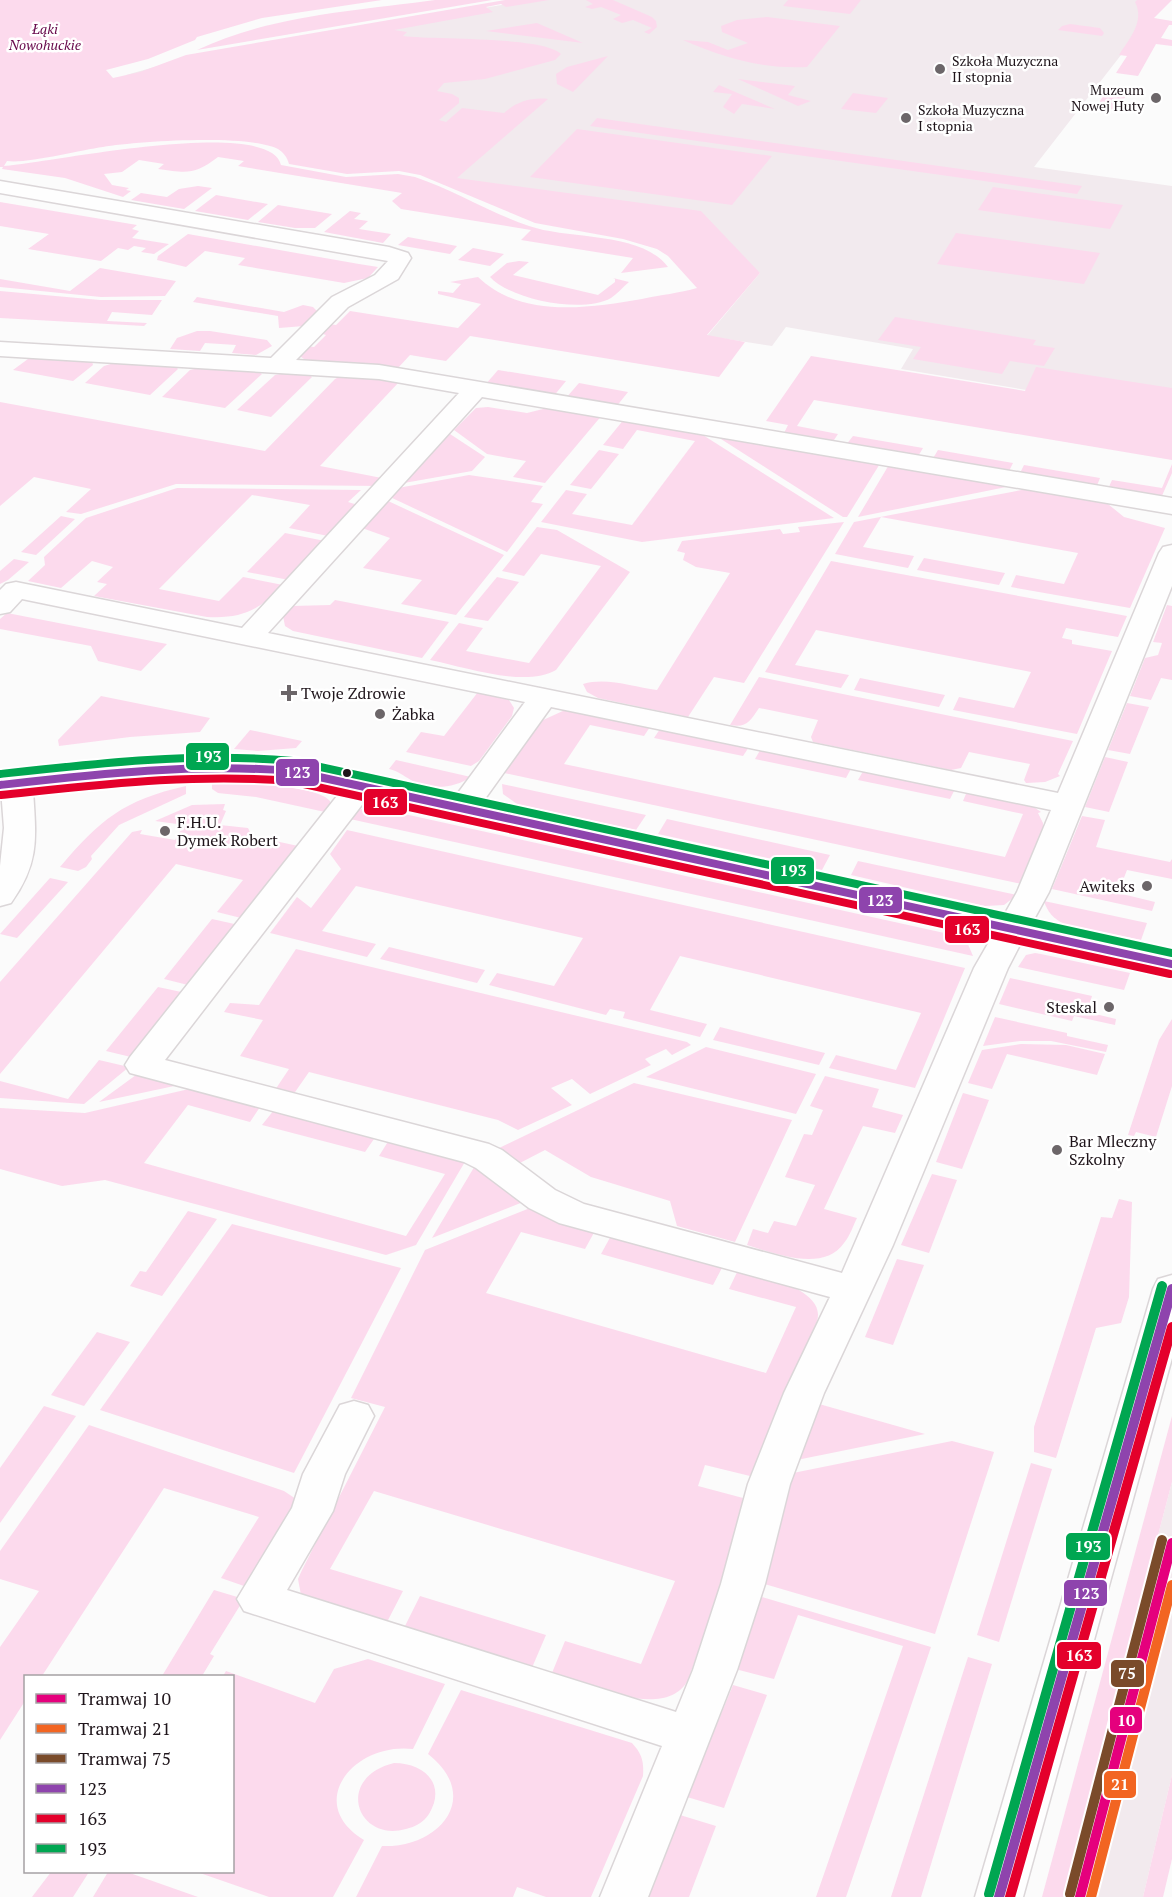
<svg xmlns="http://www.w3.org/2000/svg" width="1172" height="1897" viewBox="0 0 1172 1897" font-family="'PT Serif',serif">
<rect width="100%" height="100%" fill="#fbfbfb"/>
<g fill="#f2eaee">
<path d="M531,0H1145L1141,25L1121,55L1034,167L1172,186V409L1170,414L901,369L913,349L786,327L772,346L707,336L760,273L126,75L183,59Z"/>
<path d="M1172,1482V1775L1143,1897H1063Z"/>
</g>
<g fill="#fcdaed">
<path d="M0,0H382L262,18L197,37L195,40L148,59L106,70L113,78L140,72L186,55L505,0H549L506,7L501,4L486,7L493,12L394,30L407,32L403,36C433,40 544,36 561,54L555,60L485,79L444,83L437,91L452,94L459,98V103L439,120L446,122L462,108L504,113C516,102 531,97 548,99L457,178L701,211L760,273L707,335L745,342L719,377L470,336L446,361L410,355L397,369L310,363L298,355L307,346L314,347L326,335L320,333L329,324L336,325L350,311L458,328L481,304L438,294V291L453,293L461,284L450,282L478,277C522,319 588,308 642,299C660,295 680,293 697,288L668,256L657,249L623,239L535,223L420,175L399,171L347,174L289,164C287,157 284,153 278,149C251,134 137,141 103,147C80,150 27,164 7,161L4,166C44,164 270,115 281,165L346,177L398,174L415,177C454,190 490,213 529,226C569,240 641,231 668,267L621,273L633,258L521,240L531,230L401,209L392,201L402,193L238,166L244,161L218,157C195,175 187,173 158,169L164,164L139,160L122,172L104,174L112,185L129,188L126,190L131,191L123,197L65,178L2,169L3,167H0Z"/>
<path d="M435,0H492L197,50C271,15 355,11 435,0Z"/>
<path d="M586,0H613L652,17L656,21L657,27L649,34L644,32L652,28L633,20L622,23L613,19L621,15L601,7L592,9L585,7L593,4Z"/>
<path d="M788,0H861L850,14L783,6Z"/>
<path d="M1137,0H1172L1154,18L1172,21V25H1169L1161,38L1172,40V46L1156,44L1138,76L1116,73L1127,56L1119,55C1130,38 1145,21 1135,2Z"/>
<path d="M767,17L840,26L807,67C760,69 725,58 683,40L708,42L728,50L748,43L722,32L721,26L737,20Z"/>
<path d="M537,23L583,43L486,31Z"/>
<path d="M1070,24L1100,28L1104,33L1102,36L1058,30L1062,26Z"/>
<path d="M608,56L573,92L557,84L556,74L567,67Z"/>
<path d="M738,79L795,86L788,95L811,101L798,106Z"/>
<path d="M719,85L775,109L742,104L734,114L723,107L732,94L713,92Z"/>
<path d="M1106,91L1127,94L1117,110L1096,108Z"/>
<path d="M853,93L888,98L876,113L841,109Z"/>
<path d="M597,118L1082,186L1077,194L590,126Z"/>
<path d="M577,129L772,156L732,205L530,177Z"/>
<path d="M198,186L212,188L184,209L131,200L141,193L167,197L179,189Z"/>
<path d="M993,187L1123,205L1110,229L978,210Z"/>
<path d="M216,195L268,204L248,220L195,211Z"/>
<path d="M0,202L137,225L132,229L139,231L132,238L169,244L154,254L141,252L146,248L134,246L128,250L118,248L101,261L28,249L49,234L0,226Z"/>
<path d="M278,205L332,214L315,228H295L258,222Z"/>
<path d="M350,211L361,213L354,219L368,221L359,229L391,234L383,243L324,232Z"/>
<path d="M956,233L1100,253L1084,284L937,264Z"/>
<path d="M188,234L359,264L378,267L368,278L344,283L238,265L245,258L205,251L186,267L157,260L158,256Z"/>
<path d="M408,237L457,246L450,254L398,245Z"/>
<path d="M473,248L504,254L490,266L458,260Z"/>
<path d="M519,261L529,262L513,275L598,295L615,282V279L613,278L629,282C623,287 617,294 611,298C583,314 511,300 490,277L507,263Z"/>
<path d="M100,268L176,281L165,296L101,297L0,287V279L70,291Z"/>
<path d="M0,291L100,300H162L152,315L112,312L107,321L147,323L144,326L0,318Z"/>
<path d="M197,297L284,312L303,305L313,307L318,312L304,326L279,328L278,316L193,302Z"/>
<path d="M895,317L1036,340L1033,345L1055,348L1044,366L1010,361L1002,374L913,359L921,347L878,340Z"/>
<path d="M197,331H210L267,340L272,346L256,355L232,353L236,345L205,343L200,351L170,349L177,338Z"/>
<path d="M811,356L1025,391L1036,367L1172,388V460L814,400L797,426L838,434L832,443L783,435L788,425L766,421Z"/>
<path d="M34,357L92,361L93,365L73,381L13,370L28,359Z"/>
<path d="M114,363L175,366L178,369L150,395L85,383L104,366Z"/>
<path d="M199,368L257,371L262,374L225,408L162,397L190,370Z"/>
<path d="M498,370L566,381L553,397L485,385Z"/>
<path d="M285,373L308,374L312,377L271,417L237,410L275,375Z"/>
<path d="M341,376L400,381L320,466L387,479L380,486L176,484L81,514L66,512L91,489L34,477L0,506V402L265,451L335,379Z"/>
<path d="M579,383L628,392L616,407L566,398Z"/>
<path d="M555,406L603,414L545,483L513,477L526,461L487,454L454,430L476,408L488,407L527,413Z"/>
<path d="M625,418L695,430L834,518L642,542L541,522L566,490L587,494L572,514L632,525L695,441L637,430L623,449L603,445Z"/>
<path d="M710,432L881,462L847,517H843Z"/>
<path d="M450,434L485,457L472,471L404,483Z"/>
<path d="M853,436L923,448L917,458L846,445Z"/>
<path d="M599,450L619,454L591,489L570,485Z"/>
<path d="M938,450L1013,463L1008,473L932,460Z"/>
<path d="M890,463L1016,485L858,517Z"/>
<path d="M1172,464V473L1161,498L1108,489L1112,480L1162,488Z"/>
<path d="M1024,465L1100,478L1096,488L1019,475Z"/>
<path d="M469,475L543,486L531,502L543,504L507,552L390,497L398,488Z"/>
<path d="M177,488L361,490L348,502L358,505L328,536L289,528L310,505L252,495L159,589L219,601L243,577L283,585C260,610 242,619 207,617L94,596L107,584L97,582L113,567L92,561L61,588L28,581L45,565L44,557L86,518Z"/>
<path d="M1032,488L1103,500L1124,517L1165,528L1130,608L1011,587L1016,575L1064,584L1078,553L881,517L863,547L914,556L908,568L835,554L854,522Z"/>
<path d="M386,500L504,555L456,615L401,604L422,580L363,568L390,538L362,528Z"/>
<path d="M61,516L75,519L36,555L21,552Z"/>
<path d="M844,522L744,683L714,677L688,717L598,698L587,692L583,684C607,677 633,687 657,690L730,573L696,567L683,560L685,553L677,551L682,541L780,529L783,534L800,532L798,527Z"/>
<path d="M537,527L557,530L630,572L556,670C525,688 465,667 430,660L459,623L483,628L466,651L529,663L601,566L541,554L524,576L502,571Z"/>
<path d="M285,533L325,541L289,580L247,572Z"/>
<path d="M924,558L1005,573L999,585L917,570Z"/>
<path d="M14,559L29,562L8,580L0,584V571Z"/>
<path d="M831,561L1127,616L1118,637L1066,628L1062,638L1072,640V644L1112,651L1077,734L953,710L959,697L1014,708L1031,672L816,630L795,665L849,675L841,688L765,672Z"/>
<path d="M497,577L519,582L488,621L464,617Z"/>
<path d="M335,600L449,622L422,658L293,631L285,626L283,616L292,606L330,605Z"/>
<path d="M1167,605L1172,606V680L1161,678L1151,700L1130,696L1145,658L1158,655L1162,643L1153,642Z"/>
<path d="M7,613L167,644L141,671L98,661L91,646L0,629V619Z"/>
<path d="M759,677L1073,741L1058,774L1060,776L1045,782L1026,783L1024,780L1030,764L969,752L961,768L951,770L813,742L811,737L818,720L759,708C750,721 747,728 730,725Z"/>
<path d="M860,678L945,695L939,707L854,690Z"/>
<path d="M478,692L509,700L514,708L512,716L479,761L471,766L406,752L421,732L444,736Z"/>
<path d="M101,696L210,718L200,732L130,737L59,746L58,740Z"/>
<path d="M1127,703L1149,707L1130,754L1108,750Z"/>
<path d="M565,710L652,724L644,736L590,725L564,764L1005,857L1023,814L963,801L968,789C993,795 1021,797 1041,812L1038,813L1043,823V831L1022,884L504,773L541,721Z"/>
<path d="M662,726L751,744L743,756L654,738Z"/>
<path d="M250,730L302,741L296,748L258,751L234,749Z"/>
<path d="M762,747L853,765L846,778L755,759Z"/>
<path d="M1105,757L1128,762L1109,812L1085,807Z"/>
<path d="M396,760L471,777C455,788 433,790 415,782C406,778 399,771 389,769Z"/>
<path d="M865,768L956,787L950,799L858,780Z"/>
<path d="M212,784C234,783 317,784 330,801V805L325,812L256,797L218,793L212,789Z"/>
<path d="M502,784L646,815L636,830L517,804L503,794Z"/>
<path d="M186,786V794L119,825L91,856L92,859L86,867L78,871L60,867C100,820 123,800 186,786Z"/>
<path d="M225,804L223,810L226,811L220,825L248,828L252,836L303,847L245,919L217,912L243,880L176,864L0,1074V982L132,832L142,830L140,834L175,840L184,825L155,821L192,805Z"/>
<path d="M368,806L958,936L967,942L973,956L350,819L359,810Z"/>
<path d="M1082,816L1105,820L1096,847L1170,862L1172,859V879L1127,870L1118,893L1155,902L1152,911L1052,889Z"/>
<path d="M667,819L830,855L822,870L658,834Z"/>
<path d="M347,830L965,968L915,1088L829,1068L836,1055L896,1070L921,1013L680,956L650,1010L707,1024L700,1037L623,1018L625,1012L610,1009L606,1015L489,985L497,973L554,986L583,938L356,886L322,931L376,944L367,957L270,933L297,897L311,908L341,869L330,854Z"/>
<path d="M858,861L1017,895L1004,905L985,906L851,875Z"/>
<path d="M50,878L68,882L17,938L0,934Z"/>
<path d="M1044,901L1147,923L1141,940L1064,924C1053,918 1048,913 1044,901Z"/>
<path d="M212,919L239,925L192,986L164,979Z"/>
<path d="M389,947L485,970L477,983L380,959Z"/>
<path d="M296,949L687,1042L691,1045L672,1055L666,1049L645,1059L651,1065L590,1094L572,1079L551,1088L572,1105L518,1130L498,1120L309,1072L293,1095L275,1090L289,1069L240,1056L263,1020L224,1012L230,1003L259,1005Z"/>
<path d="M1035,953L1041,954L1130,973L1124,990L1018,967L1026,955Z"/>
<path d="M1010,978L1092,996L1087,1012L1116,1019L1115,1025L1074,1016L1072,1021L999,1004Z"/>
<path d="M158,987L186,993L135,1058L106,1051Z"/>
<path d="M995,1017L1067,1033V1036L1108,1045L1106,1052L1051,1041H1020L983,1046Z"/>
<path d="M1172,1019V1086L1156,1137L1136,1132L1134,1136L1128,1135L1159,1040Z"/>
<path d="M720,1027L825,1053L819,1065L713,1040Z"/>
<path d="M1021,1044L1066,1045L1105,1054L1097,1075L1007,1054L992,1089L968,1083L982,1050Z"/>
<path d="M706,1047L816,1074L796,1114L646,1077Z"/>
<path d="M99,1060L129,1067L84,1104L0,1098V1081L68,1099Z"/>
<path d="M136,1075L179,1085L99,1102Z"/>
<path d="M825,1076L879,1089L872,1107L903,1115L895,1133L863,1126L824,1209L857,1218C853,1226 850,1236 844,1243C824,1273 773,1253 747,1245L753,1229L768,1233L774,1221L796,1226L815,1185L785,1177L804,1134L812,1135L823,1110L810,1106Z"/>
<path d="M634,1083L792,1120L735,1242L677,1226L670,1201L591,1177L545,1150L516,1165L493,1151Z"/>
<path d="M189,1089L260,1107L250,1122L188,1105L144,1163L406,1236L445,1174L379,1156L389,1140L466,1160L416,1245L386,1255L105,1180L62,1186L0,1169V1108L85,1113Z"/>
<path d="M963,1093L989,1100L962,1169L936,1162Z"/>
<path d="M274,1110L376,1136L365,1152L262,1125Z"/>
<path d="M476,1164L523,1202L432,1238Z"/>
<path d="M932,1174L957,1180L929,1253L901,1245Z"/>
<path d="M1119,1199L1132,1202L1129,1297L1121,1323L1096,1328L1056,1458L1034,1452V1427L1101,1217L1112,1218Z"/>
<path d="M530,1208L596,1229L585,1249L521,1232L486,1293L766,1373L796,1307L729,1289L739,1268C761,1276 827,1289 817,1321L750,1476L705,1465L698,1486L743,1498L724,1579L688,1680C666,1722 586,1684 552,1673L565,1641L641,1664L675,1581L374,1491L330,1569L403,1591L386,1624L301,1595L298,1579L302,1570L385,1407L351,1398L425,1250Z"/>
<path d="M188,1211L217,1219L162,1296L130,1286L140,1271L146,1272Z"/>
<path d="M232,1224L401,1268L294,1473L100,1410Z"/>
<path d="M612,1234L724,1264L713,1285L601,1254Z"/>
<path d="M897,1259L924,1265L893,1345L865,1337Z"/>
<path d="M97,1332L130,1342L84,1406L51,1395Z"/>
<path d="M812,1402L925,1434L787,1462Z"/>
<path d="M44,1406L76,1416L0,1523V1468Z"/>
<path d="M1172,1416V1482L1063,1897H1042Z"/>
<path d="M89,1425L284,1491L296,1499L297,1506L244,1586L221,1578L259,1517L164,1488L42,1676H26L25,1701L0,1740V1647L39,1591L0,1579V1551Z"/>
<path d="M952,1441L994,1452L935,1634L758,1582L788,1474Z"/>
<path d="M1031,1463L1052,1469L999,1642L977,1635Z"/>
<path d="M214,1590L244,1599L210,1654L214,1656L202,1676H162Z"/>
<path d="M755,1595L931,1647L846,1897H816L903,1646L798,1615L774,1679L739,1670L736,1667Z"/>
<path d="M420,1596L546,1635L531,1670L403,1630Z"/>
<path d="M968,1657L992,1664L921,1897H891Z"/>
<path d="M368,1659L445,1684L413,1749C353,1742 304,1804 364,1840L333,1897H269L197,1872H232V1676H223L226,1671L315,1703L334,1669Z"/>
<path d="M733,1685L767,1695L724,1808L687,1797Z"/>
<path d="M461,1690L632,1743C642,1754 644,1761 643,1776L591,1897H546L517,1887L513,1897H356L382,1846C439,1848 483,1797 428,1754Z"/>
<path d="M394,1763C424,1763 447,1784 429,1814C424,1822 415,1827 406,1829C357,1843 334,1778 394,1763Z"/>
<path d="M1172,1775V1859L1163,1897H1143Z"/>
<path d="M680,1815L716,1826L689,1897H648Z"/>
<path d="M51,1872H89L73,1897H32Z"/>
<path d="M108,1872H127L198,1897H93Z"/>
</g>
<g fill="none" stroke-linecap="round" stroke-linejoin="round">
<g stroke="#dbd6d8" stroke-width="3">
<path id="minor" d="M0,181L389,247L408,253L411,258L398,279L348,307L296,360L379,365L1172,498V514L482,397L268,633L1058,793L1159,553L1163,547L1172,545V586L1049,892L1032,923L1172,954V974L1022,941L1008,968L893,1245L824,1393L790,1484L765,1584L737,1670L648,1897H600L662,1746L244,1611L237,1599L292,1508L303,1474L340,1405L354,1401L368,1405L374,1416L345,1474L333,1511L287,1590L676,1712L693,1670L721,1584L748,1484L784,1393L830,1297L559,1223L529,1208L476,1168L464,1162L130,1073L125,1065L130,1057L341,791C312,784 283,778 254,776C180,771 106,782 33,790C36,838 40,862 11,903L0,906V866L4,828L0,776C84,766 169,752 254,758C321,762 389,783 455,797L525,702L22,599L10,612L0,614V590L6,584L16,582L242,628L459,393L379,379L0,356V342L271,358L332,297L375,275L388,261L0,193ZM551,707L1051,810L1017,892L1003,917L482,803ZM368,797L993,935L974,968L842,1273L584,1204L555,1190L502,1150L489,1144L165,1060Z"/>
</g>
<g stroke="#dbd6d8" stroke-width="3">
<path id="primary" d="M1172,1275V1358L1023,1897H975L1153,1289L1158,1279Z"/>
</g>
<use href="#minor" fill="#fefefe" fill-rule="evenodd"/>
<use href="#primary" fill="#fefefe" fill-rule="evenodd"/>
<g stroke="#fff" stroke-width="12">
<path id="bus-1-far1" d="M0,785C98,774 194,763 292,771L1172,964"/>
</g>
<g stroke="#fff" stroke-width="14">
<path id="bus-1" d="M999,1897L1172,1289"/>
</g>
<g stroke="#fff" stroke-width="12">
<path id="bus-2-far1" d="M1,795C98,785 193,773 290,781L1170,974"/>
</g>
<g stroke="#fff" stroke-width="14">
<path id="bus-2" d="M1010,1897L1172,1327"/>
</g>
<g stroke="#fff" stroke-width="12">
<path id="bus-3-far1" d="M0,774C98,763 194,752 293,761L1172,953"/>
</g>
<g stroke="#fff" stroke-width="14">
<path id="bus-3" d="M989,1894L1162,1286"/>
</g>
<use href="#bus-1-far1" stroke="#8e44ad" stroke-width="8"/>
<use href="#bus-1" stroke="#8e44ad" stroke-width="10"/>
<use href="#bus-2-far1" stroke="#e4002b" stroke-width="8"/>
<use href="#bus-2" stroke="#e4002b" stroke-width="10"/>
<use href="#bus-3-far1" stroke="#00a651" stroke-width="8"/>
<use href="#bus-3" stroke="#00a651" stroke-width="10"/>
<g stroke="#fff" stroke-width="14">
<path id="tram-1" d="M1080,1897L1172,1543"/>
</g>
<g stroke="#fff" stroke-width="14">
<path id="tram-2" d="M1091,1897L1172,1585"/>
</g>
<g stroke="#fff" stroke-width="14">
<path id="tram-3" d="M1070,1894L1162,1540"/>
</g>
<use href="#tram-1" stroke="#e5007d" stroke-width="10"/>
<use href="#tram-2" stroke="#f26522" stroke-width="10"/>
<use href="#tram-3" stroke="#7a4b2a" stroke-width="10"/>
</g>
<g fill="#6c6669" stroke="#fff" stroke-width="2">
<circle cx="940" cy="69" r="6"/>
<circle cx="1156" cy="98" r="6"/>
<circle cx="906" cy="118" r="6"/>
<path d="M286 684h6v6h6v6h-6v6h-6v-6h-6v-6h6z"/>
<circle cx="380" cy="714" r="6"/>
<circle cx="165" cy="831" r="6"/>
<circle cx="1147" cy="886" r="6"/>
<circle cx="1109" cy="1007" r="6"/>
<circle cx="1057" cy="1150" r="6"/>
</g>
<circle fill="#1f151b" stroke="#fff" stroke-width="2" cx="347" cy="773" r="5"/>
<g text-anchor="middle" stroke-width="5" stroke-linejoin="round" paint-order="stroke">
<g font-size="14" font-style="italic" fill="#67084b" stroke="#fff">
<text x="45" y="34">Łąki<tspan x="45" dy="16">Nowohuckie</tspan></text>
</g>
<g font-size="14" fill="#1f151b" stroke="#fff" text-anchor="start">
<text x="952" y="66">Szkoła Muzyczna<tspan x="952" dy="16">II stopnia</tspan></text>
<text x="1144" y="95" text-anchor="end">Muzeum<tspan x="1144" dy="16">Nowej Huty</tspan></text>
<text x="918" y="115">Szkoła Muzyczna<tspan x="918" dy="16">I stopnia</tspan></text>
</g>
<g font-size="16" fill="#1f151b" stroke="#fff" text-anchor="start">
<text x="301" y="699">Twoje Zdrowie</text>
<text x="392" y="720">Żabka</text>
<text x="177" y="828">F.H.U.<tspan x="177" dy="18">Dymek Robert</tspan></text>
<text x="1135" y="892" text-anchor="end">Awiteks</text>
<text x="1097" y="1013" text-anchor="end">Steskal</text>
<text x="1069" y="1147">Bar Mleczny<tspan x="1069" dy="18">Szkolny</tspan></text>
</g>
</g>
<g stroke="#fff" stroke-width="2">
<rect x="185" y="742" width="45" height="29" rx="6" fill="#00a651"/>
<rect x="275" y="758" width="45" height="29" rx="6" fill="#8e44ad"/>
<rect x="363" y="788" width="45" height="28" rx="6" fill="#e4002b"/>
<rect x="770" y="856" width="45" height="29" rx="6" fill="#00a651"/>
<rect x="858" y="886" width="45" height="28" rx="6" fill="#8e44ad"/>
<rect x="944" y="915" width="46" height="29" rx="6" fill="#e4002b"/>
<rect x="1065" y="1532" width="46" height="29" rx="6" fill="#00a651"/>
<rect x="1063" y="1579" width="45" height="28" rx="6" fill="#8e44ad"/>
<rect x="1056" y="1641" width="46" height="29" rx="6" fill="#e4002b"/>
<rect x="1110" y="1659" width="35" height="29" rx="6" fill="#7a4b2a"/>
<rect x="1109" y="1706" width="34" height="28" rx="6" fill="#e5007d"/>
<rect x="1103" y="1770" width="34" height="29" rx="6" fill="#f26522"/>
</g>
<g font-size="16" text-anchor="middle" font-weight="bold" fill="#fff">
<text x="208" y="762">193</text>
<text x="297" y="778">123</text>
<text x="385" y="808">163</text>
<text x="793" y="876">193</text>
<text x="880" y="906">123</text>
<text x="967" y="935">163</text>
<text x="1088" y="1552">193</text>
<text x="1086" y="1599">123</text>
<text x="1079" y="1661">163</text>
<text x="1127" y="1679">75</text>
<text x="1126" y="1726">10</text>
<text x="1120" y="1790">21</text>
</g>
<rect x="24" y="1675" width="210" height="198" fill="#ffffff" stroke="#a5a1a4" stroke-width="1.5"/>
<rect x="36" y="1694" width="30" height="9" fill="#e5007d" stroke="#a5a1a4" stroke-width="1.5"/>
<text x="78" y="1705" font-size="18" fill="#1f151b">Tramwaj 10</text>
<rect x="36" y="1724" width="30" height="9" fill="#f26522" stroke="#a5a1a4" stroke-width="1.5"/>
<text x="78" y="1735" font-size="18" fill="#1f151b">Tramwaj 21</text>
<rect x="36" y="1754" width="30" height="9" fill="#7a4b2a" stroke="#a5a1a4" stroke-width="1.5"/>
<text x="78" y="1765" font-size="18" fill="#1f151b">Tramwaj 75</text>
<rect x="36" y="1784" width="30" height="9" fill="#8e44ad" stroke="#a5a1a4" stroke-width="1.5"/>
<text x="78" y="1795" font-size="18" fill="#1f151b">123</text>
<rect x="36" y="1814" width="30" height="9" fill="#e4002b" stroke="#a5a1a4" stroke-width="1.5"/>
<text x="78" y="1825" font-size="18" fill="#1f151b">163</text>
<rect x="36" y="1844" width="30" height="9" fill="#00a651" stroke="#a5a1a4" stroke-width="1.5"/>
<text x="78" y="1855" font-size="18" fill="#1f151b">193</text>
</svg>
